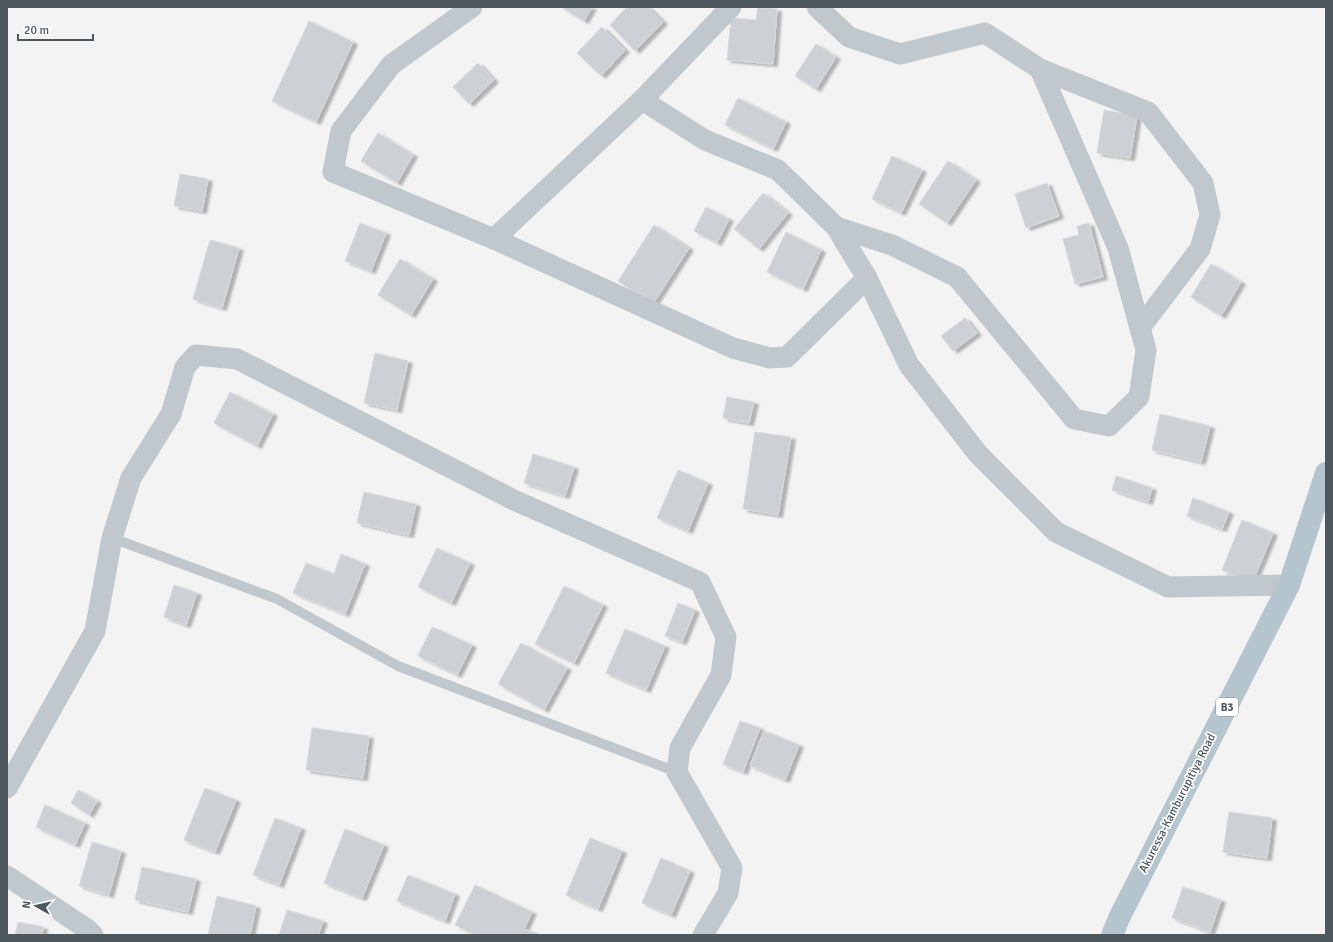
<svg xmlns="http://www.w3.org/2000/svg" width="1333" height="942" viewBox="0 0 1333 942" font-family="Signika,sans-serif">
<defs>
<filter id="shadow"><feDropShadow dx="4.5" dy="2.5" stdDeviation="1" flood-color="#0004"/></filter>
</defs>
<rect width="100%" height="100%" fill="#f4f3f3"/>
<g fill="#cdd0d4" stroke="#d7dadd" filter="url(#shadow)">
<path d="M561,7H592L584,21Z"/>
<path d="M627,7H648L663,22L635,51L610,25Z"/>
<path d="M758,8L777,9L773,64L727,60L731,18L756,20Z"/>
<path d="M309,21L353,42L316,122L272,101Z"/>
<path d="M602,27L625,50L601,76L577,53Z"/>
<path d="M816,44L836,57L816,89L795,76Z"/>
<path d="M478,63L494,80L469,104L453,87Z"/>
<path d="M738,98L786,122L773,149L725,125Z"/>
<path d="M1104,110L1137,116L1130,158L1097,153Z"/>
<path d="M378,133L413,155L397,183L361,161Z"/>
<path d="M892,156L922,170L901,213L872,199Z"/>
<path d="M948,161L976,180L947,223L919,204Z"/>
<path d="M180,174L208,179L202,211L174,206Z"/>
<path d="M1047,183L1059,216L1026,228L1015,194Z"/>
<path d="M763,193L788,213L759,249L734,229Z"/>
<path d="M706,207L729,219L717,243L694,231Z"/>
<path d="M360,223L386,233L371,271L345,261Z"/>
<path d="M1089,223L1103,277L1075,284L1063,239L1079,235L1077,226Z"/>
<path d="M654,225L689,248L653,304L618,281Z"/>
<path d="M786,232L821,250L803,289L767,272Z"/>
<path d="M210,240L239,248L222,308L193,299Z"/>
<path d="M400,259L433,279L411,315L378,295Z"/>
<path d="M1211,264L1241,282L1221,316L1191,297Z"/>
<path d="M965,318L977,333L953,351L941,336Z"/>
<path d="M375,353L408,361L397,410L364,403Z"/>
<path d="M230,392L273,414L257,446L214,423Z"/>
<path d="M727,397L754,402L749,423L723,418Z"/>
<path d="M1160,414L1210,426L1201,462L1152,450Z"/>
<path d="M755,432L791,437L778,515L743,509Z"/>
<path d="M533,454L574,467L565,496L524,483Z"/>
<path d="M678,470L708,483L688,531L657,518Z"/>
<path d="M1116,476L1152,488L1148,502L1112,490Z"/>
<path d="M364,492L416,504L409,535L357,523Z"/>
<path d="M1193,498L1229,512L1222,529L1187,516Z"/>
<path d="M1242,520L1273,533L1252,583L1222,570Z"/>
<path d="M437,548L470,563L451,603L418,587Z"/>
<path d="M341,554L365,564L345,614L293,593L306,563L334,574Z"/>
<path d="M174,585L197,593L186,625L164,617Z"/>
<path d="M564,586L603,605L574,663L535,644Z"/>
<path d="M678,603L695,610L682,642L665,636Z"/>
<path d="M432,627L472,645L457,675L418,656Z"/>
<path d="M625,629L665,646L646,690L606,673Z"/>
<path d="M521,643L567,668L544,710L498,684Z"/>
<path d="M740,721L760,728L743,772L723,764Z"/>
<path d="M312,728L369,736L363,778L306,770Z"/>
<path d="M764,731L799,745L785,780L750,766Z"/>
<path d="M205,788L236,800L215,852L184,840Z"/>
<path d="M78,790L97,801L89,815L71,803Z"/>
<path d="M45,805L85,823L75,845L36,827Z"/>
<path d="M1229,812L1272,818L1267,858L1223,852Z"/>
<path d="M275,818L301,828L279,885L253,875Z"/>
<path d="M345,829L384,845L362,898L324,883Z"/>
<path d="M590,838L622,851L598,909L566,895Z"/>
<path d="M92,842L121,851L109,895L79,886Z"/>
<path d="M661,858L690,871L671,915L642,903Z"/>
<path d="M142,867L196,879L188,912L135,900Z"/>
<path d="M408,875L455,894L445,921L397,901Z"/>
<path d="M475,885L532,912L524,929L533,932L532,935H476L455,925Z"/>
<path d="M1183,887L1221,900L1210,932L1172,918Z"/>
<path d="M217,896L256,906L250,935H208Z"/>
<path d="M287,910L323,921L318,935H279Z"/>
<path d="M18,922L43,927L42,935H15Z"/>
</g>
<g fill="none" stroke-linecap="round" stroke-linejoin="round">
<path stroke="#c0c8cd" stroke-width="10" d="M112,538L277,599L398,666L677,772"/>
<g stroke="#c0c8cd" stroke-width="21">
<path d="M472,7L391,65L341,131L333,172L494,239L733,348L770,358L787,357L867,278"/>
<path d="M817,7L849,37L900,54L985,33L1040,69L1118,248L1146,350L1139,397L1109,426L1074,419L957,277L892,245L836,227"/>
<path d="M1040,69L1148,112L1203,183L1210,215L1200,249L1140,328"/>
<path d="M642,100L705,140L778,170L836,227L867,278L909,365L978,454L1056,532L1168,587L1289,585"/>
<path d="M494,239L642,100L731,7"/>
<path d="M7,788L95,631L112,538L131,478L171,414L185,367L196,355L237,359L516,501L700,582L726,637L721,675L680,748L677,772L732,868L728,893L703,935"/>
<path d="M7,876L87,929L93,935"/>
</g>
<path stroke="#b5c5cd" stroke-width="22" d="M1112,935L1120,916L1289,585L1326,473"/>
</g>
<g text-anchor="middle" stroke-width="3.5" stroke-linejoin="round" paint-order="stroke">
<rect fill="#fff" stroke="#828a8e" stroke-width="1" x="1216" y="698" width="22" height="18" rx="3"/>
<g font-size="11" font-weight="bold" fill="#4c585e">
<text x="1227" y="711">B3</text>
</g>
<g font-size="12" fill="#4c585e" stroke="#fff">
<text transform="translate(1177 803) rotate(-63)" y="4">Akuressa-Kamburupitiya Road</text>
</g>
</g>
<rect width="1333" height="942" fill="none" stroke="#4c585e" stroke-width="16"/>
<g transform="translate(36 906) rotate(278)" stroke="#ffffff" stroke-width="3" paint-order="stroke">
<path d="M0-3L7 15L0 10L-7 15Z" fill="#4c585e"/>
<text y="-6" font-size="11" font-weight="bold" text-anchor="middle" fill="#4c585e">N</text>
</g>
<path d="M18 34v6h75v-6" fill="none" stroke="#4c585e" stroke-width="2"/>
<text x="24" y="34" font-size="12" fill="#4c585e" stroke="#ffffff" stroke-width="3" paint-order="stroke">20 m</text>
</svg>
